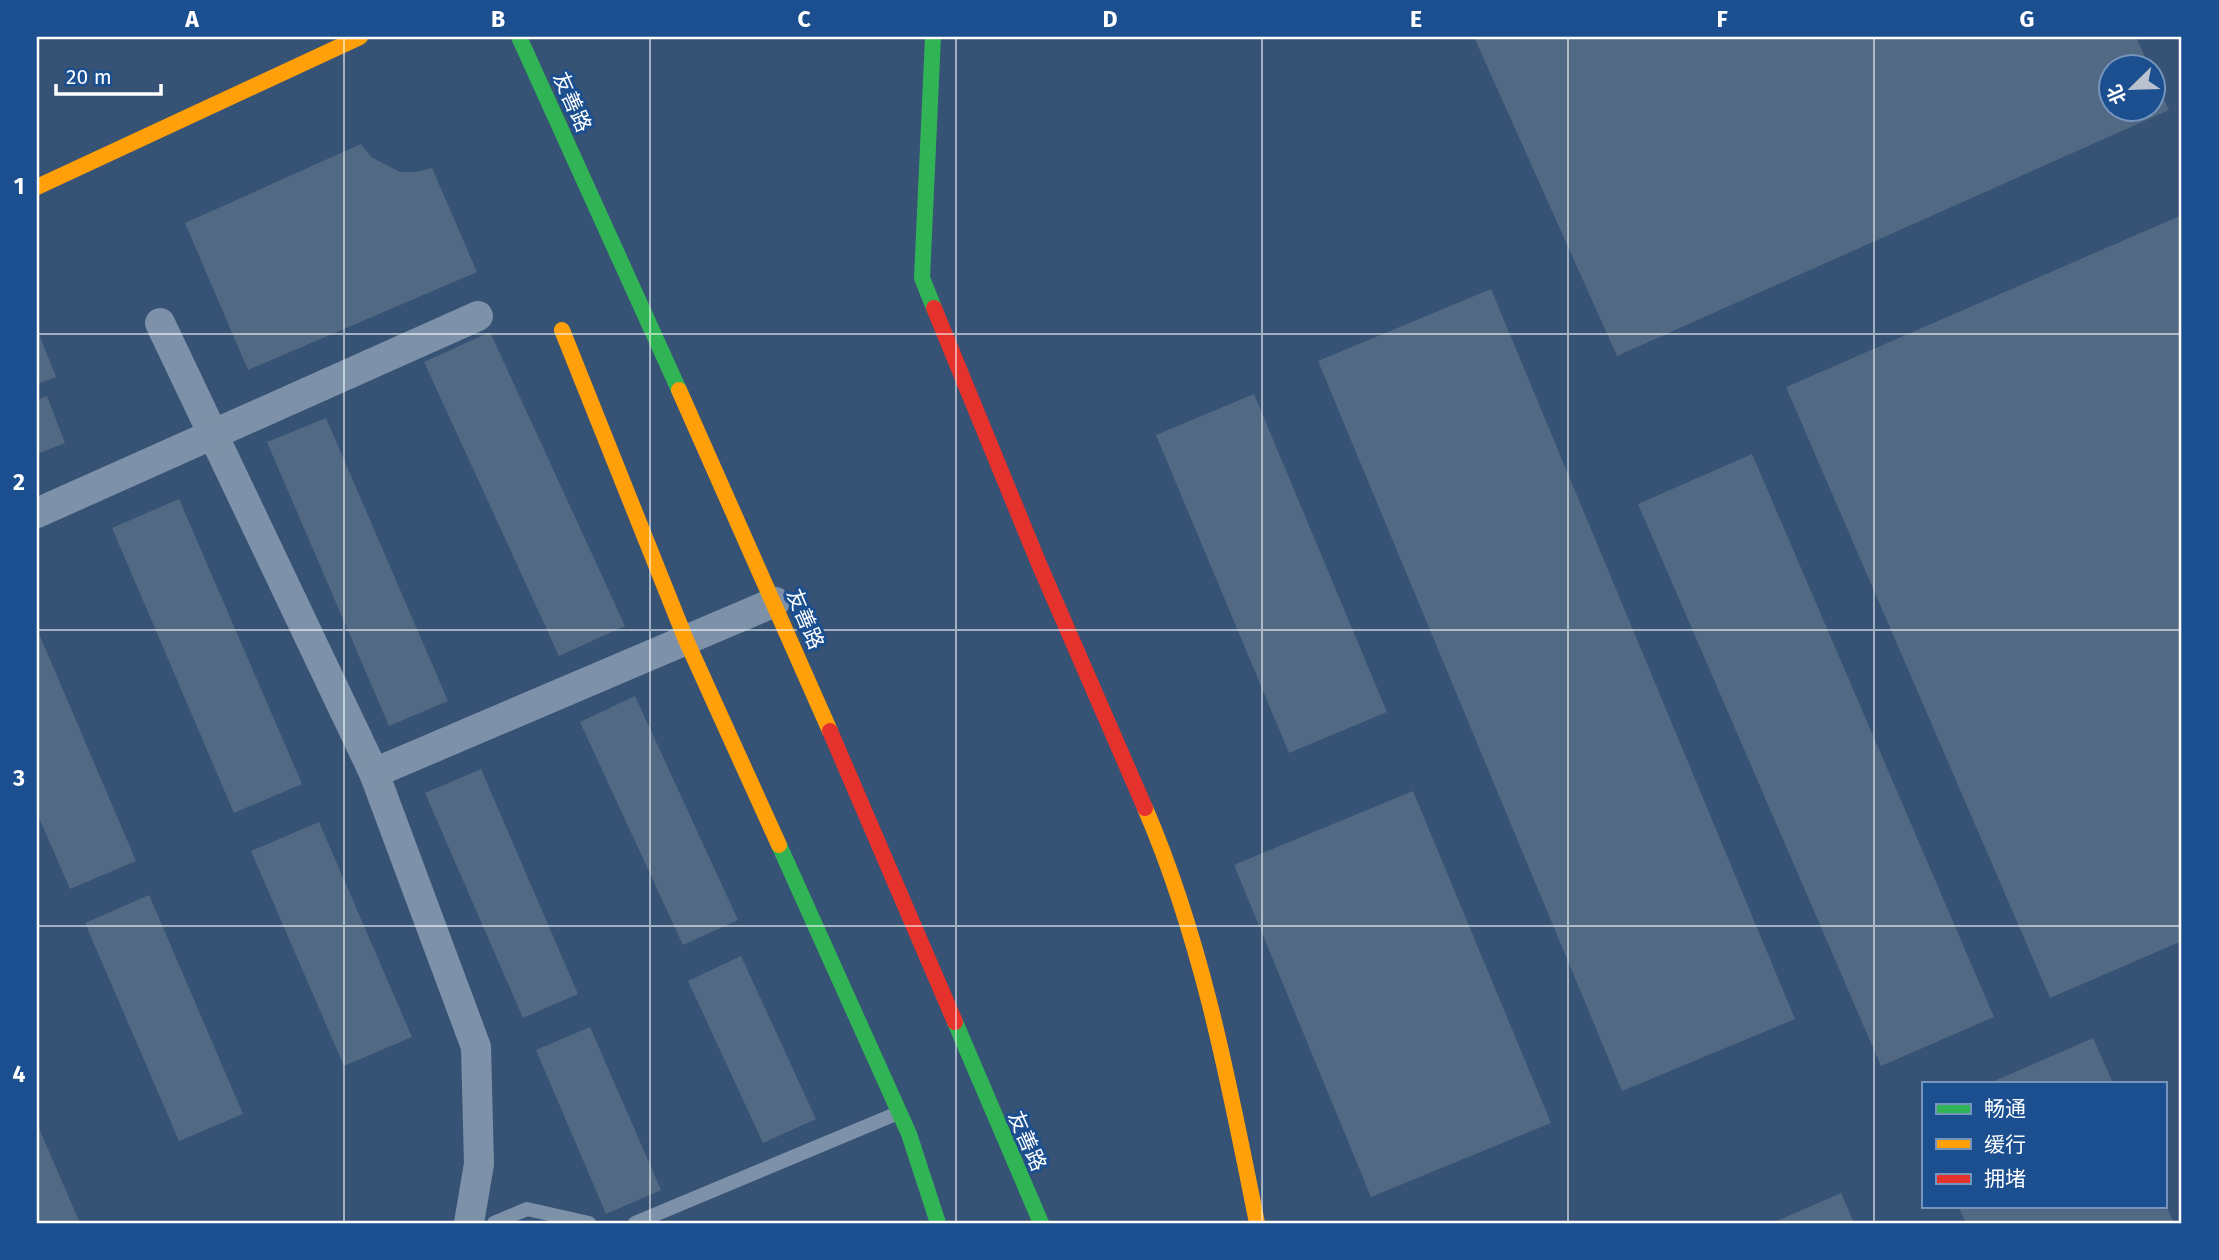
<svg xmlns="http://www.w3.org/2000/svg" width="2219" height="1260" viewBox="0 0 2219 1260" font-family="'Fira Sans','Noto Sans SC',sans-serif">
<rect width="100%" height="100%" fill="#365274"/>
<g fill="#526984">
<path d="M1474,37H2136L2149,66H2110V108H2152V74L2169,110L1617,356Z"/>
<path d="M361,144L371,157L400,172H416L432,168L477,272L248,370L185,223Z"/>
<path d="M2182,215V941L2050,998L1786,387Z"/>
<path d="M1491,289L1795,1019L1622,1091L1318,361Z"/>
<path d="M37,329L56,377L37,384Z"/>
<path d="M490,332L625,626L559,656L424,362Z"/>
<path d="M1254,394L1387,712L1289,753L1156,435Z"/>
<path d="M47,396L65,443L37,454V400Z"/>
<path d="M326,418L448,701L389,726L267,442Z"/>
<path d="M1752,454L1994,1017L1881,1066L1638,504Z"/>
<path d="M179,499L302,784L234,813L112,528Z"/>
<path d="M37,629L136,861L70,889L37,813Z"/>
<path d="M635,696L738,920L683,945L580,722Z"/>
<path d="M481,769L578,994L523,1018L425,793Z"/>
<path d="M1413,791L1551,1123L1371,1197L1234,865Z"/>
<path d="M319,822L412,1037L344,1066L251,851Z"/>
<path d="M149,895L243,1114L179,1141L85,923Z"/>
<path d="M741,956L816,1119L763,1143L688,981Z"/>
<path d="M590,1027L661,1190L606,1214L536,1050Z"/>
<path d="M2093,1038L2113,1083H1990Z"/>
<path d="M37,1124L80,1223H37Z"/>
<path d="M1841,1193L1854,1223H1772Z"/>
<path d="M1958,1206H2166L2174,1223H1966Z"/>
</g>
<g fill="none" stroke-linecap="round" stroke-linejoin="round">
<g stroke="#7d92a8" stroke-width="14">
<path d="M494,1223L527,1209L589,1223"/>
<path d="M635,1223L898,1113"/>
</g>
<g stroke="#7d92a8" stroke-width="30">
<path d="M160,323L374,773L476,1047L479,1164L469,1223"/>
<path d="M37,513L478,316"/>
<path d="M374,773L775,602"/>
</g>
<g stroke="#30b455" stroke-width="16">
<path d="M519,37L679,390"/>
<path d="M933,37L922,278L934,308"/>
<path d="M779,845L909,1134L938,1223"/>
<path d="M955,1022L1041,1223"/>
</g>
<g stroke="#ff9f0a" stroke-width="16">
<path d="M37,187L360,37"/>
<path d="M562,330L686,640L779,845"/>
<path d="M679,390L830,731"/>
<path d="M1145,808C1202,940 1229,1083 1257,1223"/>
</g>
<g stroke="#e5322d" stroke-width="16">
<path d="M934,308L1039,564L1145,808"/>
<path d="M830,731L955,1022"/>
</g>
</g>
<path fill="none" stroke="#fff" stroke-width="2" stroke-opacity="0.55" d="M344,37V1223M650,37V1223M956,37V1223M1262,37V1223M1568,37V1223M1874,37V1223M37,334H2182M37,630H2182M37,926H2182"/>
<g text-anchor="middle" stroke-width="6" stroke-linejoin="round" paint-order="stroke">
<g font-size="21" fill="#fff" stroke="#1b4f8f">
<text transform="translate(572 102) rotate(66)" y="7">友善路</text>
<text transform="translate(805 619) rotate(67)" y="7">友善路</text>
<text transform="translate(1027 1141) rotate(66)" y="7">友善路</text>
</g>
</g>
<rect width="2219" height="1260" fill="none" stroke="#1b4f8f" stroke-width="77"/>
<rect x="1922" y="1082" width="245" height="126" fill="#1b4f8f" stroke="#7695bc" stroke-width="2"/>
<rect x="1936" y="1104" width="35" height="10" fill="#30b455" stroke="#7695bc" stroke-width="2"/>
<text x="1984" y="1116" font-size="21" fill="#ffffff">畅通</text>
<rect x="1936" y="1139" width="35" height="10" fill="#ff9f0a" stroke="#7695bc" stroke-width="2"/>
<text x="1984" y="1152" font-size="21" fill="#ffffff">缓行</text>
<rect x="1936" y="1174" width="35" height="10" fill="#e5322d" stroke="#7695bc" stroke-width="2"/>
<text x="1984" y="1186" font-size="21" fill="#ffffff">拥堵</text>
<g transform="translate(2132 88) rotate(247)"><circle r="33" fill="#1b4f8f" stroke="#7695bc" stroke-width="2"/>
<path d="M0-5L12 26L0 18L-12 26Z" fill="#b9c2ce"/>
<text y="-10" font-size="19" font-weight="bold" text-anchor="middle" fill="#ffffff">北</text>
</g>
<path d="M56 84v10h105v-10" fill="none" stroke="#ffffff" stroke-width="3.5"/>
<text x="66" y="84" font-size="21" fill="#ffffff" stroke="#1b4f8f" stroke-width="5" paint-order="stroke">20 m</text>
<rect x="38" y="38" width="2142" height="1184" fill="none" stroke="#fff" stroke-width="2.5"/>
<g font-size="23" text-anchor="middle" font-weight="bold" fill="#fff">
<text x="192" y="27">A</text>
<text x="498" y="27">B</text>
<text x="804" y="27">C</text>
<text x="1110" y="27">D</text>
<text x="1416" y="27">E</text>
<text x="1722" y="27">F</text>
<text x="2027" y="27">G</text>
<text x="19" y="194">1</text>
<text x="19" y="490">2</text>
<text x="19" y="786">3</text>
<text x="19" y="1082">4</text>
</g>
</svg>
